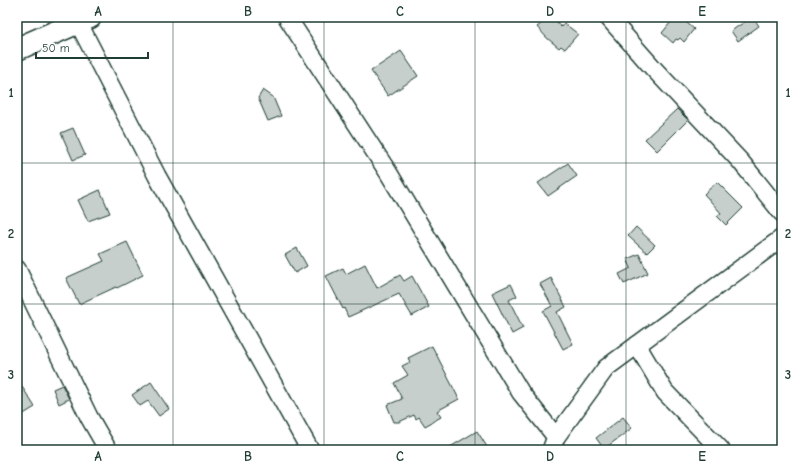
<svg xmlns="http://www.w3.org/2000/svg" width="799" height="467" viewBox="0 0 799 467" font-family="'Comic Neue',sans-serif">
<rect width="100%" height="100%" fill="#fff"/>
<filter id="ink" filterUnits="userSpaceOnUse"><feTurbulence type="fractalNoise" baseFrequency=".025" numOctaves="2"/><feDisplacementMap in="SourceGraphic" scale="8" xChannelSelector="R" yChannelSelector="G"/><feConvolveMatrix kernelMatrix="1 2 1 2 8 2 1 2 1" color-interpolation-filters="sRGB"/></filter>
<g filter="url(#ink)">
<g fill="#c7cfcc" stroke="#1f3d34">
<path d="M549,17H553L561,27L564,23L578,34L565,49L561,46L559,48L547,38L537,27Z"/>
<path d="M675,17H680L694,29L684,42L680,38L678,40L676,39L673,43L662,33Z"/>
<path d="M752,17H753L759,26L738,41L731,31Z"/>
<path d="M401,51L418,76L388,96L371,71Z"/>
<path d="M263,90L273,97L281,116L268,121L258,98Z"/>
<path d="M677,109L688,120L657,151L645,139Z"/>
<path d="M73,128L85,155L73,160L61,133Z"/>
<path d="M568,163L577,176L548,196L538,183Z"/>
<path d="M717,182L743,208L726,225L717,216L721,213L704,194Z"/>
<path d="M100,190L110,213L88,221L78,200Z"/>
<path d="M636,227L655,245L647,253L628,236Z"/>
<path d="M127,242L143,275L117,288L116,287L79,304L66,278L104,261L100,254Z"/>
<path d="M297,248L307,266L295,273L285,255Z"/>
<path d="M639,254L648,273L624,284L619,274L631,268L627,259Z"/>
<path d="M365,264L377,288L400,275L404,281L412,276L429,307L412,316L399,294L348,317L344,308L343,309L326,276L343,268L346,274Z"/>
<path d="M551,278L566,307L557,312L573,344L563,349L543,311L552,306L540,284Z"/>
<path d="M511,284L517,296L509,300L523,328L512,334L492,293Z"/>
<path d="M432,346L459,399L437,411L441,417L425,426L419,417L416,419L414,415L399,422H394L387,405L402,399L394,383L408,375L402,366L410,362L408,358Z"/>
<path d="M17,379L35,407L17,418Z"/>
<path d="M151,382L169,409L159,416L148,401L140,406L132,395Z"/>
<path d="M62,385L69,399L59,404L53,389Z"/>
<path d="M623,417L632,428L604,449L596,438Z"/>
<path d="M477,431L489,450H445Z"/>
</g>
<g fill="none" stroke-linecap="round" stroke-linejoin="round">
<g stroke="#1f3d34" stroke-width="20">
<g id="minor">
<path d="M287,17L388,172L521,393L556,437"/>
<path d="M608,17L654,69L741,162L782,213"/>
<path d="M78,22L157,176L310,450"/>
<path d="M17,269L89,417L108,450"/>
<path d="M637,345L665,392L721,450"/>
<path d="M551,450L556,437L606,368L782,238"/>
</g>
</g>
<g stroke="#1f3d34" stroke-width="25">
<path id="tertiary" d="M17,49L90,17"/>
</g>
<use href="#minor" stroke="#fff" stroke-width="17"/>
<use href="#tertiary" stroke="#fff" stroke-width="22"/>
</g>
</g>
<path fill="none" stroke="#1f3d34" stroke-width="1" stroke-opacity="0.55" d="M173,17V450M324,17V450M475,17V450M626,17V450M17,163H782M17,304H782"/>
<rect width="799" height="467" fill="none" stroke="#fff" stroke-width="44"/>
<path d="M36 52v6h112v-6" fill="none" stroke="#1f3d34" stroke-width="2"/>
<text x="42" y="52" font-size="12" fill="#1f3d34" stroke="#ffffff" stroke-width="3" paint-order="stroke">50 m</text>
<rect x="22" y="22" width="755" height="423" fill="none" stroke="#1f3d34" stroke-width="1.5"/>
<g font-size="13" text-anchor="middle" font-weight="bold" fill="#1f3d34">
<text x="98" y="16">A</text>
<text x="248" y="16">B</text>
<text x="400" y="16">C</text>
<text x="550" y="16">D</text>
<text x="702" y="16">E</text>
<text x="11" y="97">1</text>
<text x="788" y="97">1</text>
<text x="11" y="238">2</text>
<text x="788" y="238">2</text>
<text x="11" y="379">3</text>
<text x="788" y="379">3</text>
<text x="98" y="461">A</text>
<text x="248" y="461">B</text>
<text x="400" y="461">C</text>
<text x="550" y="461">D</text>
<text x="702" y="461">E</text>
</g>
</svg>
